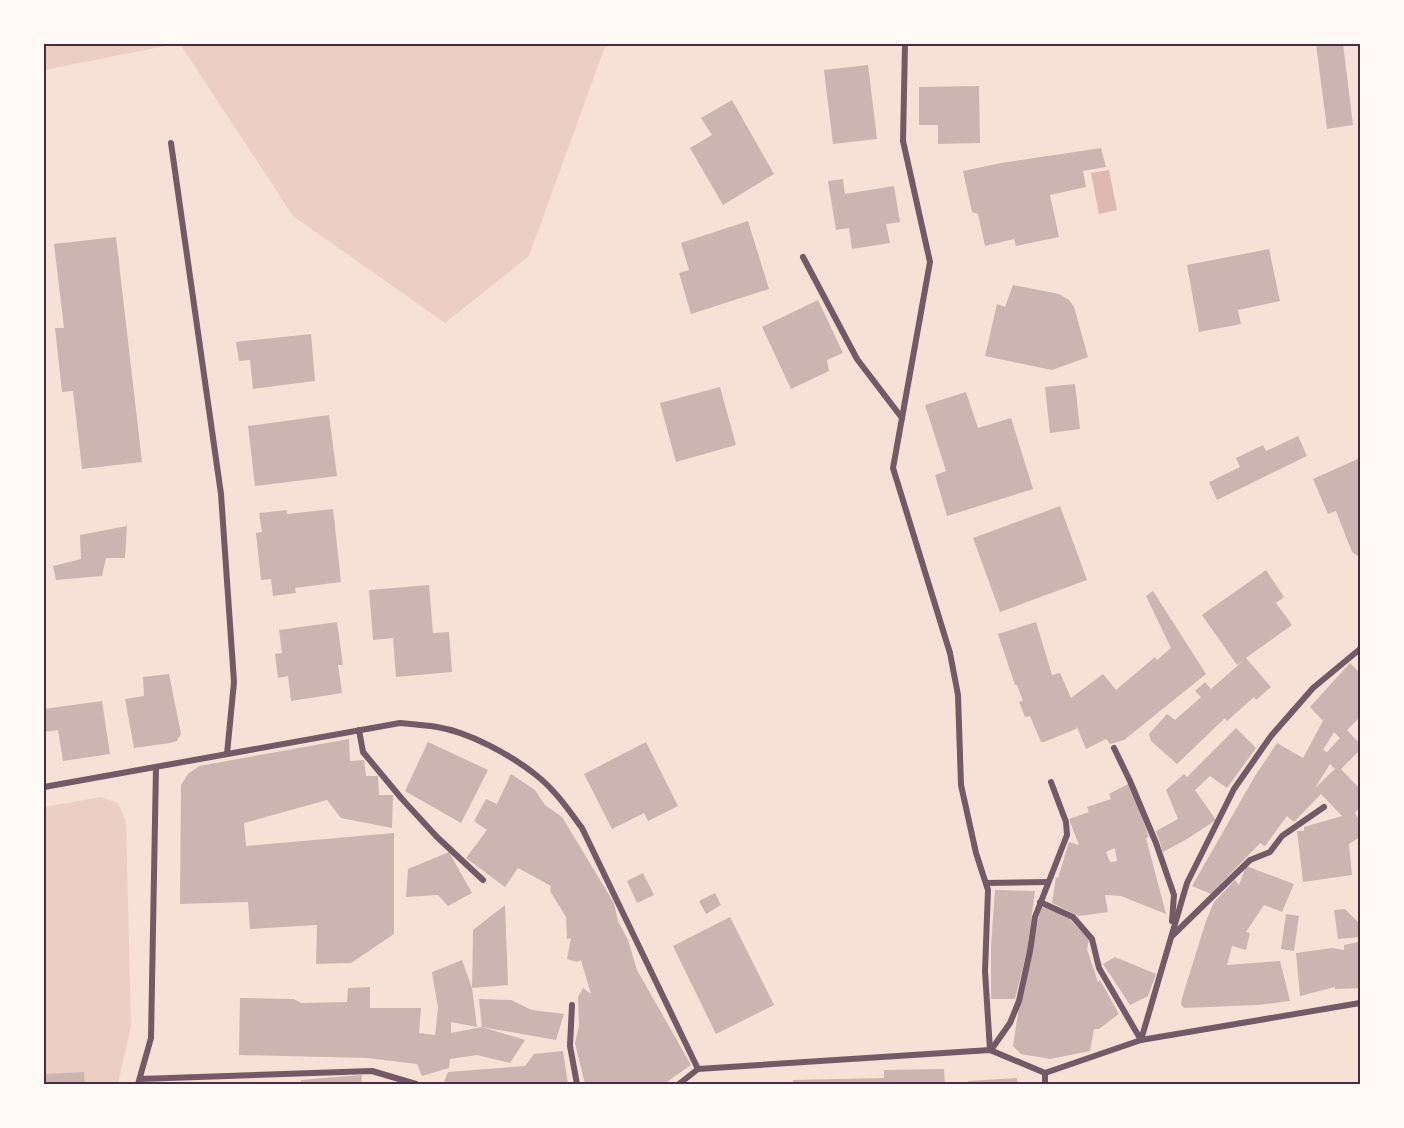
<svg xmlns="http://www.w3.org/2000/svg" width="1404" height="1128" viewBox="0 0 1404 1128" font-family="'Sofia Sans Condensed',sans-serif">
<rect width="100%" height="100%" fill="#f7e1d7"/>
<g fill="#ebcfc5">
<path d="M44,44H175L44,70Z"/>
<path d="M180,44H606L529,256L445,323L293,216Z"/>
<path d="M101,797L118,803L126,821L131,1026L118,1084H44V807Z"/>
</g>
<path fill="#dcb8b0" d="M1109,170L1117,210L1099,214L1091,173Z"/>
<g fill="#ccb4b1" fill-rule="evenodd">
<path d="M1316,44H1343L1353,125L1327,129Z"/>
<path d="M868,65L877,139L833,144L824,70Z"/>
<path d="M979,86L980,143L938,144V125H919V87Z"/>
<path d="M732,100L774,174L723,205L690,148L712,135L701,118Z"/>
<path d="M1101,148L1106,167L1083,171L1086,187L1050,195L1059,237L1016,246L1014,239L985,246L978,214L972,212L963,171L1001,163Z"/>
<path d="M843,179L845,194L894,186L900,222L886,224L890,243L852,249L849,228L836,230L828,181Z"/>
<path d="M748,221L769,289L691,314L679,273L689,270L681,243Z"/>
<path d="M116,237L142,462L82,469L73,391L62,392L55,328H64L54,244Z"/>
<path d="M1269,249L1280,301L1238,310L1241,324L1199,332L1187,265Z"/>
<path d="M1013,285L1059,294L1069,300L1074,307L1088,357L1052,370L985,356L997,304L1005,307Z"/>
<path d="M818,300L843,353L827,360L829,371L791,389L762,327Z"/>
<path d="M311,334L315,381L253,389L250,360L239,361L236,342Z"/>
<path d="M1075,384L1080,429L1050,433L1045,387Z"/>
<path d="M720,387L736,445L676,462L660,403Z"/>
<path d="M966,392L978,428L1011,418L1033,489L947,516L935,475L946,471L925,405Z"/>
<path d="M329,415L337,476L255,486L248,426Z"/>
<path d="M1298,436L1307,456L1217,500L1209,482L1240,467L1236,458L1263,445L1266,451Z"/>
<path d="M1360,458V555L1358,556L1352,552L1336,511L1328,514L1313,479Z"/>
<path d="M1060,506L1087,580L1000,612L973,538Z"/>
<path d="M333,509L341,582L295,588L296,593L273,596L271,579L261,580L256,533L262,532L259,513L287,510V514Z"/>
<path d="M127,526L125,558H106L102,576L56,580L53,566L81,559L80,535Z"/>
<path d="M1266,570L1284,597L1276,603L1292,625L1246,658L1271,687L1256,700L1254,697L1227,721L1225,718L1177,764L1151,741L1149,734L1167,714L1175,720L1201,697L1195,691L1205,682L1211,689L1244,660L1237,665L1202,615Z"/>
<path d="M429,585L433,633L449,632L452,672L396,677L393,638L373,640L369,590Z"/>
<path d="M1153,591L1206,674L1124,740L1110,744L1106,739L1086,749L1077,727L1076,729L1044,742H1041L1030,716L1025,717L1019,702L1023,701L1017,685H1015L998,634L1036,622L1052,675L1060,673L1071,698L1103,674L1116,690L1155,657L1157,660L1171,648L1146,596Z"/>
<path d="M337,622L343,665H338L342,693L291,701L288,676L278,678L275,654L282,653L279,630Z"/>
<path d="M1350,663L1360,673V717L1347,730L1360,744V750L1341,769L1360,789V807L1355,813L1360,821V837L1349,844L1352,875L1303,882L1297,831H1304V827L1342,816L1321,794L1294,822L1287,816L1265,846L1260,843L1211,894L1192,886L1255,776L1277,743L1303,758L1323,721L1310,707ZM1334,732L1340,738L1327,752L1323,750ZM1330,764L1335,769L1315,788Z"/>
<path d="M169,674L181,734L177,741L170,743L134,748L125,699L144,696L143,677Z"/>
<path d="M102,701L110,754L63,761L58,730L44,732V709Z"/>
<path d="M1236,728L1256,748L1227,788L1210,776L1195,790L1216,820L1187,839L1163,852L1156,831L1178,819L1166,790L1184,774L1187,777Z"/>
<path d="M349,739L350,761L364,760L366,776H378L379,795H393L392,828L341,818L327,800L244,823L246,846L394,833V934L351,963L316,964L317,925L250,929L248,902L180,904L181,785L188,774L199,766Z"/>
<path d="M428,742L488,770L461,823L405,791Z"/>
<path d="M646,742L678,806L648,821L644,813L612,829L584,774Z"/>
<path d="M511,774L535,790L545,805L562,817L614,903L618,921L628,940L637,970L691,1065L664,1084H585L575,1043L579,1026L578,997L583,988L591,994L581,960L577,962L567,959L571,938L567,939L566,917L550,891L551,886L518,868L505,887L466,858L487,830L474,821L486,799L497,804Z"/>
<path d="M1130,783L1149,837L1146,838L1166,914L1121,896L1105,895L1108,912L1079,916L1052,903L1056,877L1058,878L1069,842L1079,845L1069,819L1089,812L1087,807L1111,799L1109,794ZM1115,848L1117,861L1110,862L1106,852Z"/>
<path d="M449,852L472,893L448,906L438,895L406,897L408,869Z"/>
<path d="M1246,866L1294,884L1282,912L1264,905L1246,932L1250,933L1246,950L1232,946L1227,965L1280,961L1290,1001L1258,1005L1184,1008L1181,1004L1182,998L1206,921L1214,902L1235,880L1239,885Z"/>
<path d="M643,873L654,895L637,903L627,881Z"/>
<path d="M995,890L1035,891L1027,951L1015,999H991V946Z"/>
<path d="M715,893L721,905L706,914L699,901Z"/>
<path d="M505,905L508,985L472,988L477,1027L451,1022V1033L482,1027L525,1040L510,1063L477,1055L450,1059L449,1068L422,1076L417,1064L367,1058L239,1055L240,998L293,999L302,1003L347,1002L348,988L370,987V1008H421L419,1033L435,1035L438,1008L432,972L462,960L472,988L473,930Z"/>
<path d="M1041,907L1054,910L1069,918L1089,940L1087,949L1098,982L1100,980L1119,1014L1099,1029H1094L1090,1051L1050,1059L1021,1054L1013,1046L1019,1007Z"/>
<path d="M1345,909L1360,924V937L1338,939L1334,910Z"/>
<path d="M1286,914L1299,916L1294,951L1281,949Z"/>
<path d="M730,917L774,1005L716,1034L673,946Z"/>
<path d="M1358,942L1359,950L1360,949V988L1335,989V987L1300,996L1296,953L1332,948L1344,950V945Z"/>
<path d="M1115,957L1156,974L1148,996L1130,1005L1103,964Z"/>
<path d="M479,999L511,1000L532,1010L564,1014L556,1040L482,1027Z"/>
<path d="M563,1051L568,1084H443L448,1072L525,1066L534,1054Z"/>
<path d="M944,1069L945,1084H792L793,1080L884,1078V1070Z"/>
<path d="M84,1072L85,1084H44V1074Z"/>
<path d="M362,1075L361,1084H300L301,1080Z"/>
<path d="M1017,1078L1018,1084H969L968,1081Z"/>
</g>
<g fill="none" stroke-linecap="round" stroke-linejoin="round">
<g stroke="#755966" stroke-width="6">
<path d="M905,44L903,141L930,262L893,468L950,653L958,695L961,785L976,853L988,890L985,971L990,1050"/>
<path d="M171,143L221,494L234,682L227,754"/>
<path d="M803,257L857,359L902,418"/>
<path d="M359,730L363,752L402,799L437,837L483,880"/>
<path d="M1114,748L1130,781L1156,843L1174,895L1172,921"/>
<path d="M44,787L400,723C412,724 425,725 437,727C469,732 511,755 536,775C554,789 568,809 582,828L698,1069"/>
<path d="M987,883L1048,882"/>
<path d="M1040,902L1073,917L1092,939L1099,968L1141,1040"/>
<path d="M1172,936L1250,860L1270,852L1282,836L1324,807"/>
<path d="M572,1005L570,1046L577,1084"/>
<path d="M1141,1040L1187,883L1234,789L1271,736L1313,688L1360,649"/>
<path d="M991,1050L1010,1023L1019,1001L1030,951L1035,917L1067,835L1066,822L1051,782"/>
<path d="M698,1069L990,1050L1045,1073"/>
<path d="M1045,1073L1141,1040L1360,1003"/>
<path d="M1045,1073V1084"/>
<path d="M140,1079L372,1071L416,1084"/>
<path d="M138,1084L151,1038L156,767"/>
<path d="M679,1084L698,1069"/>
</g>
</g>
<rect width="1404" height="1128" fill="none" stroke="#fffaf5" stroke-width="90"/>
<rect x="45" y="45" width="1314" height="1038" fill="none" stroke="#4a2c40" stroke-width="2"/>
</svg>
